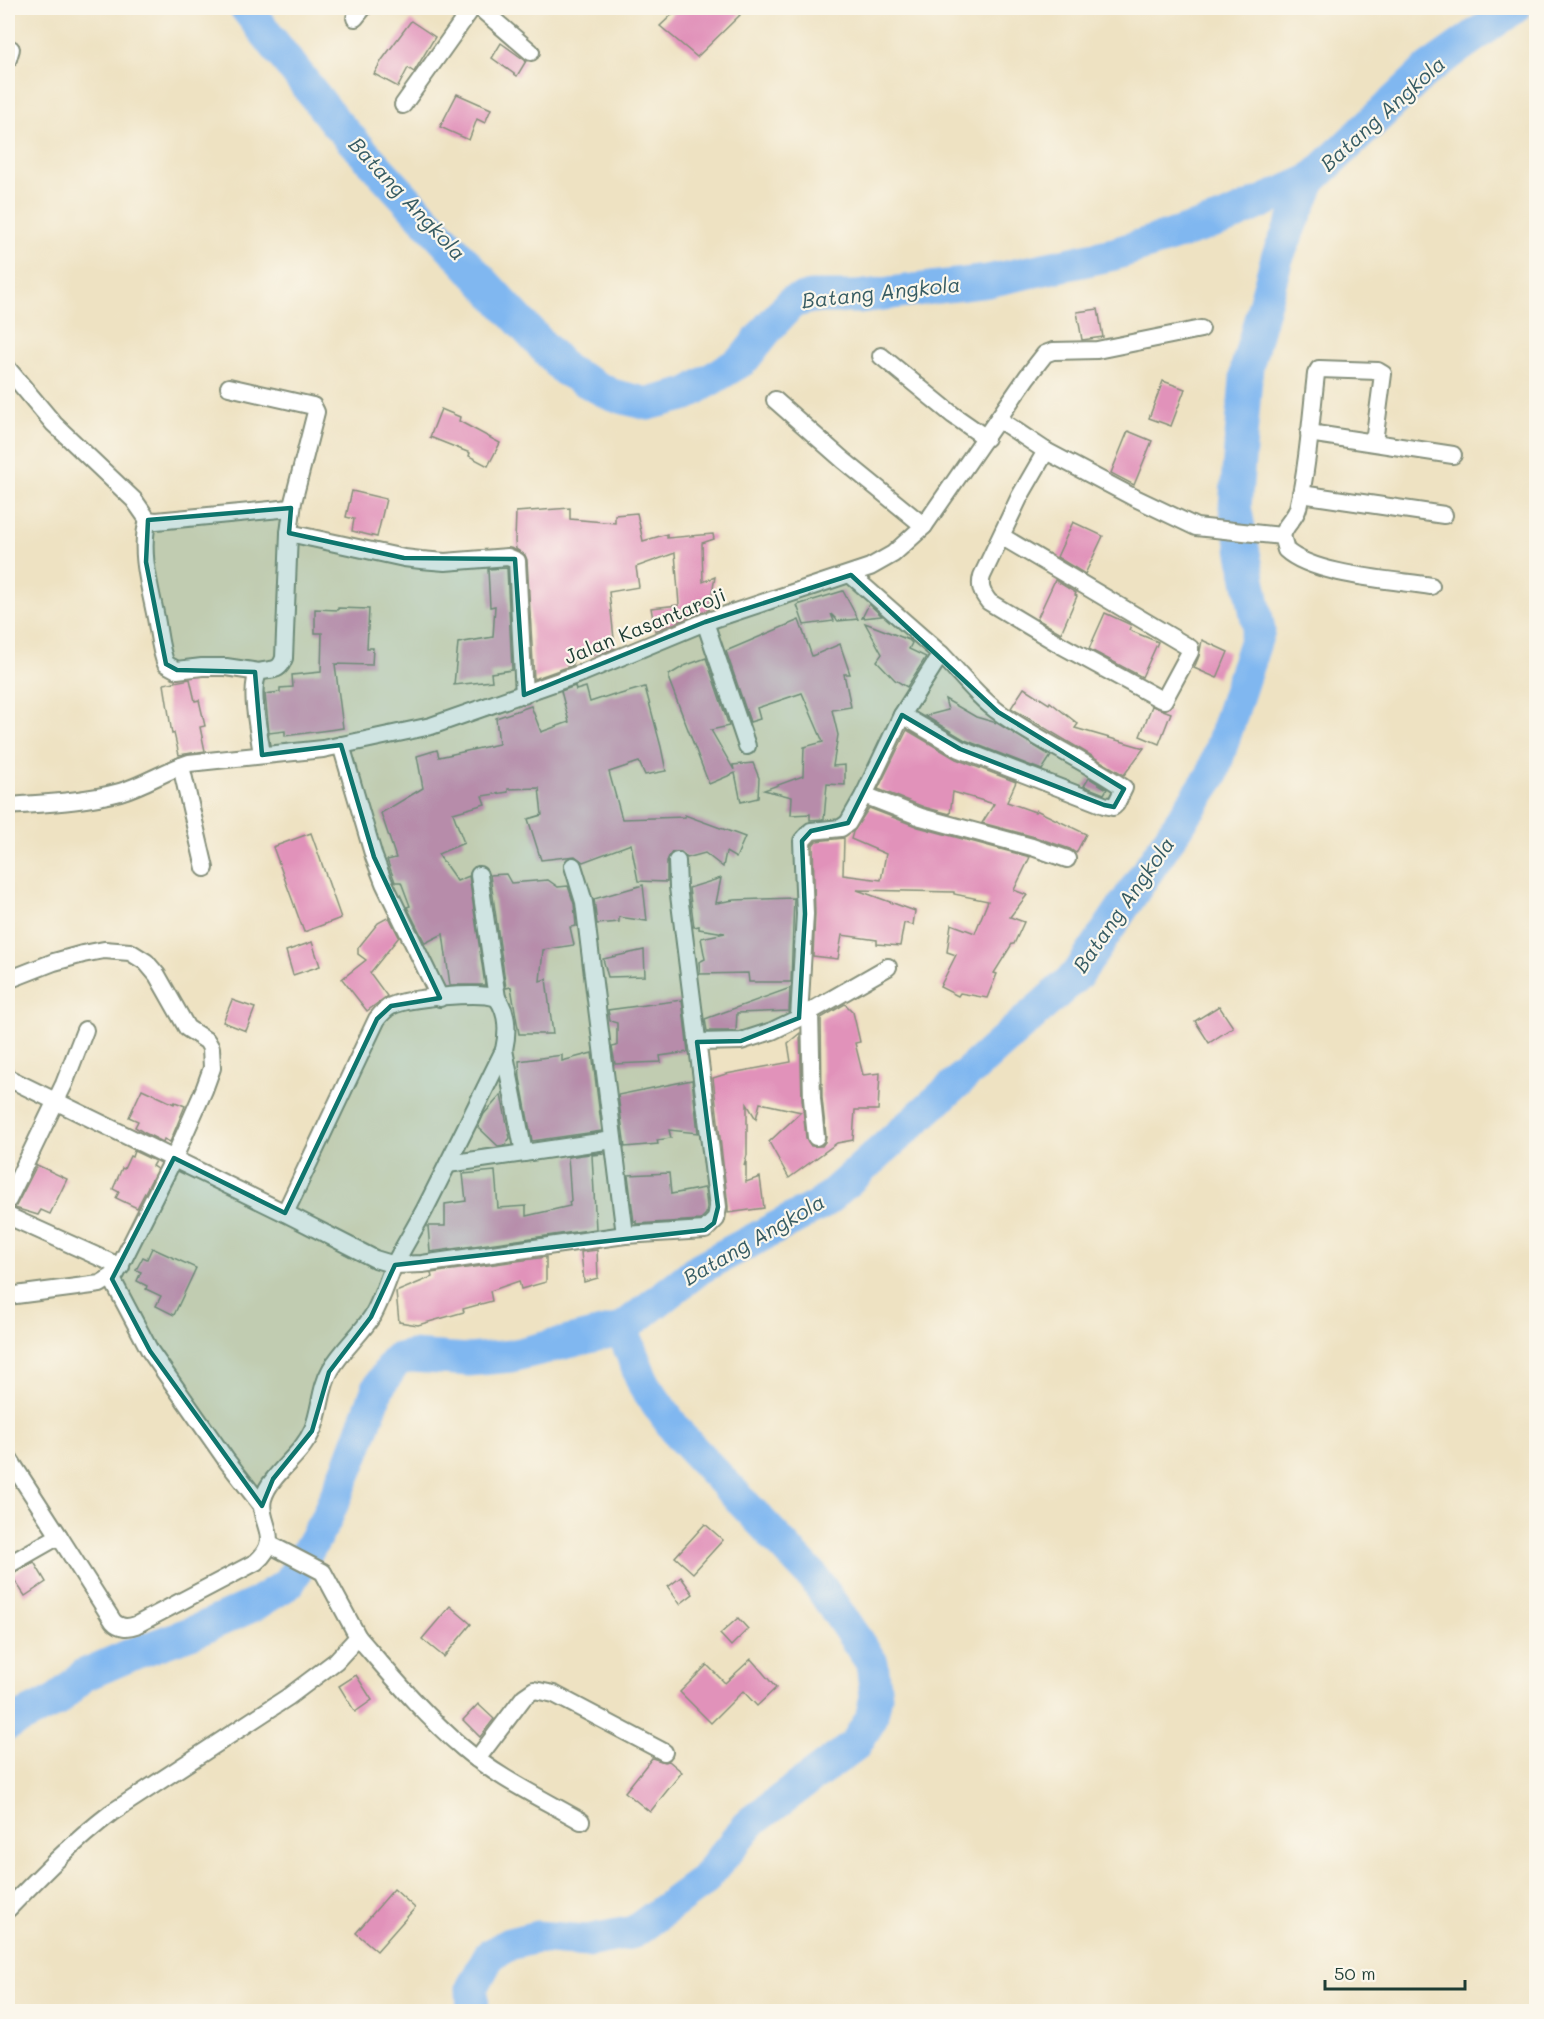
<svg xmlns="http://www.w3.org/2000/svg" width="1544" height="2019" viewBox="0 0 1544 2019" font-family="Mali,sans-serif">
<rect width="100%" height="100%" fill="#fbf7ec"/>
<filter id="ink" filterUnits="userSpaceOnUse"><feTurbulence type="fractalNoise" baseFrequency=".0167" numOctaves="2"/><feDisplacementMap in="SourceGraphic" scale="12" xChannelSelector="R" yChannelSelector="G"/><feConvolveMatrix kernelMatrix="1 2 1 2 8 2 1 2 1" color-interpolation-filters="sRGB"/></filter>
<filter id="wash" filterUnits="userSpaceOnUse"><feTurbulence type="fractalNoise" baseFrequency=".008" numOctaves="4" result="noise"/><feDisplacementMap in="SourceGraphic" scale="24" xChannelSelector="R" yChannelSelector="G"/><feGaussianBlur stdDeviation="1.35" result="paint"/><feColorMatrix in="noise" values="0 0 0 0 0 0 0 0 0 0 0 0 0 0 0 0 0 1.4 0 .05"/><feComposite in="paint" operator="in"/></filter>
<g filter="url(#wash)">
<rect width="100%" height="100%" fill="#eee2c2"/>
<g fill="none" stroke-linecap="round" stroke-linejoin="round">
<g stroke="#80b7f0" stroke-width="33">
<path d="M246,8L336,123L565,370L612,395L648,404L687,394L743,360L769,327L792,302L811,297H858L988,281L1114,254L1224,219L1311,180L1428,69L1514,8"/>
<path d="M8,1724L56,1701L84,1675L135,1653L196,1631L254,1605L289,1583L325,1521L350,1463L378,1388L396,1360L411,1356L469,1360L511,1356L622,1329L700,1268L823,1203L1078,974L1212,775L1259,630L1235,507L1247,367L1277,258L1311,180"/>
<path d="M473,2012L472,1988L489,1956L509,1944L537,1937L587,1941L634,1932L702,1882L751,1822L855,1745L871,1719L876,1696L872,1663L815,1579L680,1436L644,1385L622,1329"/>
</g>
</g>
<g id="blocks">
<g fill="#e192ba">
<path d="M679,8H733L740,15L697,57L660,26Z"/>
<path d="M411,21L435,37L414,72L408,68L398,87L374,74L382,60Z"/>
<path d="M501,43L526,61L517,76L492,58Z"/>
<path d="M457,94L491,109L485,123L477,119L469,140L440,127Z"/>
<path d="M1098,309L1103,337L1082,340L1077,312Z"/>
<path d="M1163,381L1185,389L1171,426L1149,418Z"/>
<path d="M441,409L460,417L459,421L500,443L488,466L469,456L470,453L430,437Z"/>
<path d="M1128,431L1152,441L1134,485L1111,473Z"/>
<path d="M352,491L386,499L377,537L352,531L354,519L346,517Z"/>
<path d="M570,508V519L615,523V515L637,513L643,541L667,534V538L713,534L714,539L702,543L703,582L715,577L709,610L655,631L651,608L679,605L675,553L636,567L639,587L609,592L615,648L603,653L572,659L573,665L534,679L527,560L525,555L516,549L515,542L516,512Z"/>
<path d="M1073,522L1103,536L1085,574L1057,557Z"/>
<path d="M507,568L512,670L491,673L492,681L454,685L458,643L493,637L495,606L490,607L488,569Z"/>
<path d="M1055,580L1076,593L1075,595L1077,596L1061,633L1037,619Z"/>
<path d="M843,591L858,619L838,621L831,614L834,621L804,625L797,605Z"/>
<path d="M869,604L882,616L862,618Z"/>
<path d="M338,608L369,609L367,648H373L372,665L335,664L343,728L285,736V731L269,733L265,694L280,692V688L293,687L292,675L321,672L322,633H315V609L338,610Z"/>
<path d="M1105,613L1131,625L1129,630L1158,642L1142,677L1089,649Z"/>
<path d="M799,620L812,656L840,644L850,674H844L851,707L832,710L838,735L833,766L845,765V785L827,784L824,819L810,820V814L791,815L792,797L764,790L803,776L804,747L823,742L802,693L757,708L760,719L750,722L726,651Z"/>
<path d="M865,623L909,640L912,643L909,649L926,657L907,687L895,680L877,661L882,654Z"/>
<path d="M1202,640L1228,652L1217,678L1194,668L1199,656Z"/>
<path d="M706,658L729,726L711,730L734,770L733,765L753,763L759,778L758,798L741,802L735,773L709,784L669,680V675L684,666Z"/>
<path d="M190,679L195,701L199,700L205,726L200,727L205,751L179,755L174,733L172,734L164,684Z"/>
<path d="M575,686L576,690L586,687L590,702L614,694V696L645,687L661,747L666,771L645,775L639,762L609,772L622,819L685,817V815L745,837L736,858L726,852L723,867L705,853L687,858L681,852H672L667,861V882L638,881L631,844L583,862L575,856L541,860L528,819L542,815L539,788L508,789V792L482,796L485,804L453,813L464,843L438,854L457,881L469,876L485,985H450L443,934L425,943L407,907L410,906L401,882H395L394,879L387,860L396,858L381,813L423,788L417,756L437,750L439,757L499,744L496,718L531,706L541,732L569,722L561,691Z"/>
<path d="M1024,688L1049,704L1050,702L1078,724L1075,728L1144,748L1124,775L1011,708Z"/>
<path d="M945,699L976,717L997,723L1051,756L1042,770L965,740L925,716L948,710Z"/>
<path d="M1152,706L1171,713L1159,744L1140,736Z"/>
<path d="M907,730L956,759L1016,782L1007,802L1035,812L1036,810L1086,834L1076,853L1070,849L1035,837L982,823L994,804L953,792L950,814L924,807L878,789Z"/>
<path d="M1089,778L1107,789L1104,794L1084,786Z"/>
<path d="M869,808L918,827L1030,857L1014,890L1027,895L1010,917L1024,922L1014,944H1012L994,973L997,974L987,998L960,993L958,996L940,987L956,955L947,952L951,924L975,933L988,901L954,894V892L857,890L915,911L913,925L904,923L900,946L877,944V940L842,935L838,959L813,956L815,914L813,845L816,841L844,838L843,875L881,880L886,854L851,839L853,832Z"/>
<path d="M311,833L341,918L304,932L273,847Z"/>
<path d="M506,874L511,883L548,880L558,887L568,886L574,904L576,926L570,927L574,945L543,950L540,981L546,979L553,1034H519L511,987L506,988L490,875Z"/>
<path d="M721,878L716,903L734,900L794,898L791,982H749L748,973L700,974L699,962L705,959L701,938L725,933L699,929V926L694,927L689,888Z"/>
<path d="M643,885L647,921L619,917V922L597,924L594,899Z"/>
<path d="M389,917L399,937L370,973L387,996L367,1011L342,979L366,960L358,954V948L378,923Z"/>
<path d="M312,942L320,966L293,975L286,951Z"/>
<path d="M644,950L645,976L608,977L603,959Z"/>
<path d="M790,988L789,1011L737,1013L736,1031H707L705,1019Z"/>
<path d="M232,1000L255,1008L246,1031L223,1022Z"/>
<path d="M682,1000L688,1052L660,1056L661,1062L615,1064L612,1047L617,1046V1023L610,1021L608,1010Z"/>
<path d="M845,1004L853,1012L860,1042L855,1043L863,1075L880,1073L878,1110H855L853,1140L837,1143L789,1178L769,1142L801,1112L760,1103L756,1119L747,1104V1155L744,1166L746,1163V1182L760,1177L764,1208L728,1213V1206L713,1078L726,1074L791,1062L788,1043L800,1033L802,1099L806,1138L811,1146H822L825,1142L826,1136L822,1098L821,1018Z"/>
<path d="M1219,1006L1233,1027L1209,1043L1195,1021Z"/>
<path d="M592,1053L602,1131L532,1141L520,1078L519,1061L562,1055V1061Z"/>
<path d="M692,1080L698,1133L669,1130L671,1138L657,1140L658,1144L625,1147L618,1095Z"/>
<path d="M142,1089L174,1104L175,1102L185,1106L170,1142L164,1139L163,1142L143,1132L135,1127L138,1121L129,1117Z"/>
<path d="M501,1095L510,1138L505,1145L498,1146L478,1127L484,1114Z"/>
<path d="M134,1151L155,1161L152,1166L157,1169L137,1208L116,1198L119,1192L113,1189L122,1168L124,1169L130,1156L132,1157Z"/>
<path d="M604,1152V1154L592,1155L596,1229L430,1252L428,1226H445V1204L466,1201L463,1174L495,1171L498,1208L526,1206V1216L570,1206L569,1202L571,1201L568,1157Z"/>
<path d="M37,1165L67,1179L50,1214L41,1210L38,1215L15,1208Z"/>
<path d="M669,1173L671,1194L705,1188L707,1207L706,1214L700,1220L636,1224V1221L634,1222L628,1175Z"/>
<path d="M152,1248L196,1268L174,1315L156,1306L161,1296L146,1289L147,1286L137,1281L141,1272L136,1270L143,1257L147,1259Z"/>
<path d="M597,1250L598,1278L584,1282L581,1252Z"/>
<path d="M546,1257V1282L521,1289L519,1281L490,1291L492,1301L463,1309L464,1312L418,1325L399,1322L396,1292L432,1277L431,1273Z"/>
<path d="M705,1524L723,1540L693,1573L675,1557Z"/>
<path d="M34,1562L46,1582L25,1596L11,1575Z"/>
<path d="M681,1577L693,1594L680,1604L668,1587Z"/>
<path d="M450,1606L471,1624L444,1657L422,1639Z"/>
<path d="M738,1618L748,1629L731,1646L720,1634Z"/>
<path d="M751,1659L776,1688L757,1706L743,1691L711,1723L680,1692L707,1665L725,1683Z"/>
<path d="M356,1675L372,1700L355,1712L339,1686Z"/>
<path d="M478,1704L494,1719L480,1737L463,1720Z"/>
<path d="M652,1758L664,1762L669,1761L682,1772L650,1812L625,1792Z"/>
<path d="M394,1889L415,1908L377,1951L356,1933Z"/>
</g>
</g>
</g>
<g filter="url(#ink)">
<use href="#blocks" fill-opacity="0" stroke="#86907b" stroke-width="1.5"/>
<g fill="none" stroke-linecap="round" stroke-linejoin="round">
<g stroke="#86907b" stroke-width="20">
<g id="street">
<path d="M480,8L531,52"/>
<path d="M355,18L363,8"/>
<path d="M8,59L11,49"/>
<path d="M403,105L472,8"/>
<path d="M881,356L953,415L986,438"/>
<path d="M8,369L54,424L134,500L148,520L156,521L291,508"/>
<path d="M229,387L313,406L316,412L293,502L289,533L404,558L421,560L445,562L508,557L517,561L524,695"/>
<path d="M775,400L843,460L924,526"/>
<path d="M998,419L1046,451L1131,496L1196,527L1282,536L1286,550C1313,575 1393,580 1431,586"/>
<path d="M1309,433L1453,455"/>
<path d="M1301,494L1444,515"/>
<path d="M148,520C139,551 150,587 156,618C159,633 160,650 166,664L177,670L202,667H226L259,672"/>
<path d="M1001,536L1190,648V652L1164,700L1160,699L1059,644L989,602C982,593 979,587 982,576L1020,496L1046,451"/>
<path d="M1282,536C1285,524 1295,519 1298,508C1308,465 1311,418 1316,374L1319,369L1378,371L1383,374L1374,442"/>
<path d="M705,622L747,746"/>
<path d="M902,715L960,749L1104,805L1113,807L1116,804L1124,788C1084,760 1039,741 1000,713C978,698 960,673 941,654"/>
<path d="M341,745L374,857L384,883L440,998"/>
<path d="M262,755C260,736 248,688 259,672C271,668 279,673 284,658L289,533"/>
<path d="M181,766L205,868"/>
<path d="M864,795L921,817L1032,847L1067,859"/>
<path d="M8,806C45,803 83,802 120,792C144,785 165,771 189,763L323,749L431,726L582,673L705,622L870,567L893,554L924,526L1027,377L1045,354L1053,351L1097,350L1201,329"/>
<path d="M573,866L584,902L625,1235"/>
<path d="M479,875L497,998"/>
<path d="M8,980L54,962L83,954L104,950L130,952L146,962L157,975L187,1028L207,1041L211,1048L212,1068L204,1090L174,1158L116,1274L100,1284L8,1296"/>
<path d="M810,1011L812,1099L816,1137"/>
<path d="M799,1018L805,914L802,841L811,831L841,828L848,823L864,795L902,715L941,654L851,575"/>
<path d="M697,1042L741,1041L772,1031L799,1018L888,967"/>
<path d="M504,1050L524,1153"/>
<path d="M8,1078L285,1213L375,1259L395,1265L422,1264L625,1235L705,1230L716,1219L718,1207L678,887L677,861"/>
<path d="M448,1164L613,1140"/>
<path d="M8,1200L64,1084L85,1030"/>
<path d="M8,1216L121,1267"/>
<path d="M112,1279L150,1351L227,1461L262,1506"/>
<path d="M8,1457L59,1536"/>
<path d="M8,1565L59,1536L113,1621C119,1628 128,1628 136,1625L256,1562C284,1538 257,1522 263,1499C265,1492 269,1485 274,1479C287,1462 304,1450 313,1429C321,1409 320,1388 331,1369C343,1349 361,1334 373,1315C382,1299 387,1281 394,1265C404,1246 415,1228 425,1209C452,1156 478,1103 504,1050C508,1032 508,1013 497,998C480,991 407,998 391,1006C385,1009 381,1014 377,1019L285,1213"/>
<path d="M358,1637C391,1675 424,1715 463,1748C498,1778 541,1798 581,1821"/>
<path d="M477,1759L524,1697L534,1690L554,1694L664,1752"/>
<path d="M8,1909C41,1875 73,1842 111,1813L288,1697L336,1661L358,1637L323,1572L269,1544"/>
</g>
</g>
<use href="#street" stroke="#fff" stroke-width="16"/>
</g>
</g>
<path fill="#0f766e" fill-opacity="0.2" stroke="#0f766e" stroke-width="4.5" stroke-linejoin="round" d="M291,508L289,533L404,558L515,559L524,695L705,622L851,575L998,712L1124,789L1114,807L1104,805L960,749L902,715L848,823L811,831L802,841L805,914L799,1018L741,1041L697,1042L718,1207L714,1223L705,1230L395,1265L371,1317L329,1372L312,1431L273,1479L262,1506L150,1351L112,1279L174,1158L285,1213L377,1019L391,1006L440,998L374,857L341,745L262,755L255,672L177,670L166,664L146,562L148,520Z"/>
<g text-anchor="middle" stroke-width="4.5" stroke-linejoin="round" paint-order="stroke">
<g font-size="20" fill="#1f3d34" stroke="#fbf7ec">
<text transform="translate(645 626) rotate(-22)" y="7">Jalan Kasantaroji</text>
</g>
<g font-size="21" font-style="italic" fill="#375c63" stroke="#fbf7ec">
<text transform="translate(1383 114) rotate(-42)" y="7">Batang Angkola</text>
<text transform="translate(407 199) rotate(47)" y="7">Batang Angkola</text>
<text transform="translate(881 293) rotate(-6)" y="7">Batang Angkola</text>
<text transform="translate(1124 905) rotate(-55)" y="7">Batang Angkola</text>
<text transform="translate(754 1240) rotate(-30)" y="7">Batang Angkola</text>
</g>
</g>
<rect width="1544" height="2019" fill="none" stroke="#fbf7ec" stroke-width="30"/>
<path d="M1325 1980v9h140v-9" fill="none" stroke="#1f3d34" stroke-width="3"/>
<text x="1334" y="1980" font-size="18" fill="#1f3d34" stroke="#fbf7ec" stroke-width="4.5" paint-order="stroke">50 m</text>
</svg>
